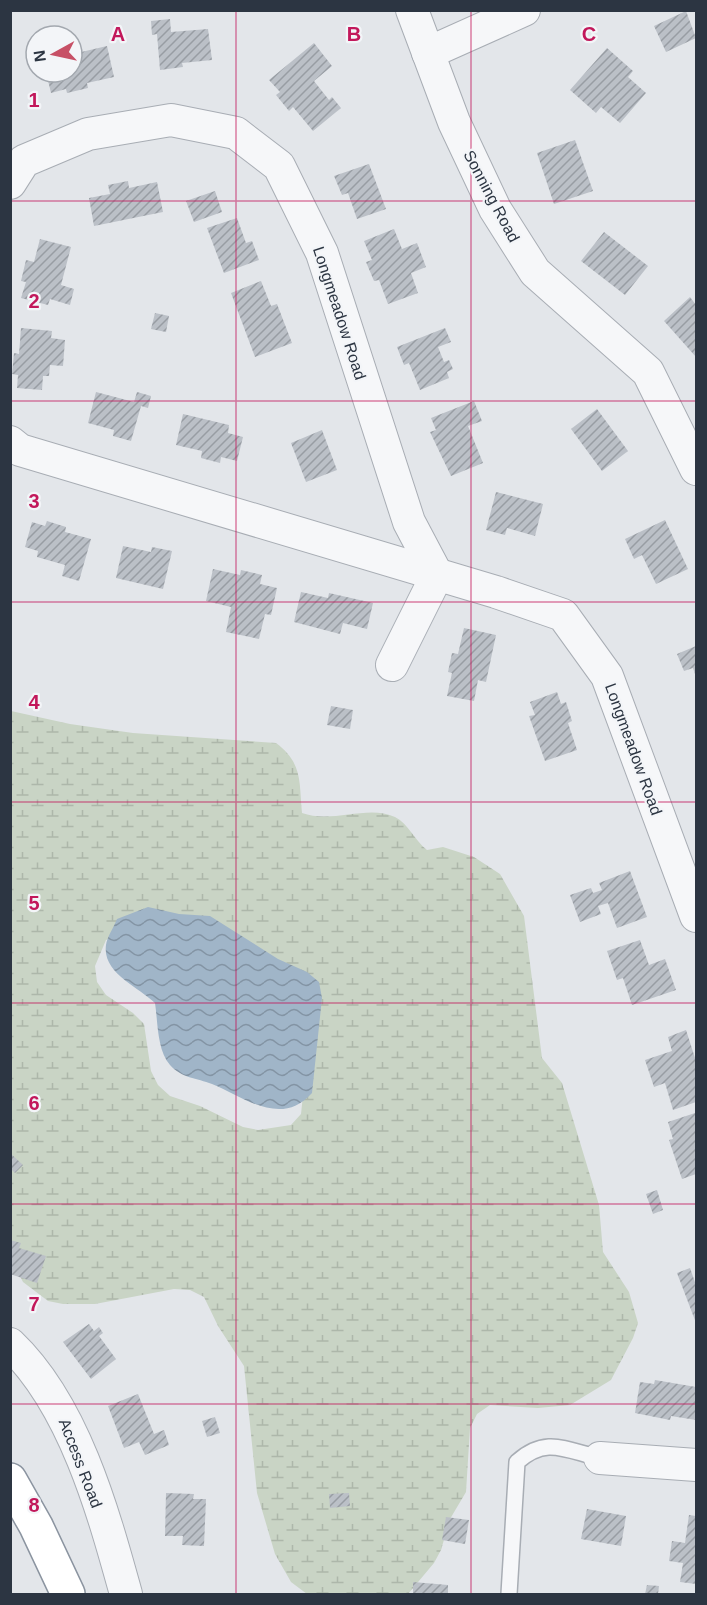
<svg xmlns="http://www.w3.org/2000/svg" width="707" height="1605" viewBox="0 0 707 1605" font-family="Helvetica,sans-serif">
<defs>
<pattern id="wetland-marsh" width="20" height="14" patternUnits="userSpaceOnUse" patternTransform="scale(1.5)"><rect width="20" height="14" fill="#c9d4c5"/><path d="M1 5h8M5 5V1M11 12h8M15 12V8" fill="none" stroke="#adb7aa"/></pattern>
<pattern id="water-waves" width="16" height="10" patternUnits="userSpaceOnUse" patternTransform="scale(1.5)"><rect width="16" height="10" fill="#a0b5c8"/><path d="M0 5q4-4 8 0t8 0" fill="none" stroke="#8394a4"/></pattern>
<pattern id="building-hatch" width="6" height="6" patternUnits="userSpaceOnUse" patternTransform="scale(1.5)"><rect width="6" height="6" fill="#bbc0c7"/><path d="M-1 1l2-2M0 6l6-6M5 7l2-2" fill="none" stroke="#989da3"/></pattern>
</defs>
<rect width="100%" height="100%" fill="#e3e6ea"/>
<path fill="url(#wetland-marsh)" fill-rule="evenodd" d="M11,711L70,724L133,733L276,743C303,763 299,782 302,813C332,824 368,804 395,817C409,824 414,840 427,850L443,847L474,857L500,874L524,916L542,1058L562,1083L599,1205L603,1252L629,1292L638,1323L633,1338L611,1380L570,1405L538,1408L490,1405L477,1414L470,1428L466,1492L450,1519L441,1550L434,1563L408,1594H307L291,1582L275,1554L257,1493L244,1366L218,1326L204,1297L190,1290L174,1289L95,1304H63L48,1301L23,1282L11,1258ZM137,928L311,1019L301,1114L291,1125L258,1130L243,1127L200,1106L170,1096L158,1085L151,1071L144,1024L133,1013L106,995L97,982L95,966L106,940Z"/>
<path fill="url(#water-waves)" d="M148,907L179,914L210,916L278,959L307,972L319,982L322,998L312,1093C281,1128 244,1097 212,1084C197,1078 181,1078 170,1065C157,1050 158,1023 155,1003C139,987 102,973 106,945C107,937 114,927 117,919Z"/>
<g fill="url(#building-hatch)">
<path d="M686,11L696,38L666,52L654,26Z"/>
<path d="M170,19L171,32L208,29L212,60L182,63L183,67L160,70L157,34L152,35L151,21Z"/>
<path d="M72,36L77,53L107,46L114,77L87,83L88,88L67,93L66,89L51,93L46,72H72Z"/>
<path d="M314,43L332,66L314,81L329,100L332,97L341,108L313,131L293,107L289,111L276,95L280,92L269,80Z"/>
<path d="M607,48L633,71L628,77L646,93L620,123L601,107L596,113L570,90Z"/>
<path d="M575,140L593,191L554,204L537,153Z"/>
<path d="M369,164L386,209L357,219L348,193L342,195L334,176Z"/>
<path d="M128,181L129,188L157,182L163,212L94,226L89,198L110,194L108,185Z"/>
<path d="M215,191L222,212L194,222L186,201Z"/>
<path d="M237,218L246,243L252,241L259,260L224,273L207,228Z"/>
<path d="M394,229L402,249L417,243L426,267L411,273L418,293L388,304L379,280L374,281L366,262L372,260L364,241Z"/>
<path d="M604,232L648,266L625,295L581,261Z"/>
<path d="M40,239L71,247L61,285L74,289L70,305L50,299L48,305L21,298L26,282L21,281L26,260L34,262Z"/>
<path d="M261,281L271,306L277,304L292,343L255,357L231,293Z"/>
<path d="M690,297L696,305V357L664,321Z"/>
<path d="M155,313L169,316L166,332L151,329Z"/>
<path d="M21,328L52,331L51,338L65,340L63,366L50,365L49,376H43L42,390L17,388L18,375L12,374L14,353L19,354Z"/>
<path d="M445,328L451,342L438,347L444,362L449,360L453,369L447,372L449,378L420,390L409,363L404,365L397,347Z"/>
<path d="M96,392L134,402L137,392L151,396L148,408L141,406L131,441L113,436L114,430L88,423Z"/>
<path d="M474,401L482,421L468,426L483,463L451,476L430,432L436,430L431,418Z"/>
<path d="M597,409L628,451L602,471L571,429Z"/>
<path d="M183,414L229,425L228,433L243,437L237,461L221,457L220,463L201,458L202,451L176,445Z"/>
<path d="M322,430L337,470L306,482L291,443Z"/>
<path d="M496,492L543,504L535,536L507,528L505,535L486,530Z"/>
<path d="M665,520L688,569L656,584L642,555L634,559L625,539Z"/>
<path d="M47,521L66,527L65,532L91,539L79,581L62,576L65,565L37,557L38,551L25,547L32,522L45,526Z"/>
<path d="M123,546L151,552L152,547L172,551L163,589L116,578Z"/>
<path d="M213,569L240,575L241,570L262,575L260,584L277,588L271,615L265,614L259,639L226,632L231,607L206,601Z"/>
<path d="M301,592L328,598L329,593L373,603L367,629L343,623L340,634L294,622Z"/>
<path d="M464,628L496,635L486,682L478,680L474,701L447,696L452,673L448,672L452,653L458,654Z"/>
<path d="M696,646V677L693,668L684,671L677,654Z"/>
<path d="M557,692L561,704L566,702L572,721L568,723L577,750L545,761L529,716L535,715L530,702Z"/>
<path d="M331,706L353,710L350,729L327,725Z"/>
<path d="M630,871L647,917L617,928L608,903L598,906L601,914L580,922L570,895L591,888L593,893L602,890L599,883Z"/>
<path d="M640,940L649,965L665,959L676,990L632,1005L623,978L617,980L607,951Z"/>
<path d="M686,1030L696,1061V1102L673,1110L665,1083L654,1087L645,1060L672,1051L668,1037Z"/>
<path d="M695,1113L696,1174L682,1179L669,1140L673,1139L668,1122Z"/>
<path d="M10,1153L23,1165L15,1173L10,1168Z"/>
<path d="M657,1190L663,1210L653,1214L646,1194Z"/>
<path d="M10,1240L21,1243L19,1248L46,1256L37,1283L10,1274Z"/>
<path d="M690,1268L696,1285V1323L677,1273Z"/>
<path d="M89,1324L94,1331L99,1327L103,1333L99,1336L116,1359L91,1379L63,1342Z"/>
<path d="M655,1380L696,1387V1420L671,1416L670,1420L635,1413L640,1382L654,1384Z"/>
<path d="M138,1394L154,1434L164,1430L169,1445L145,1455L139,1442L124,1448L108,1406Z"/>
<path d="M215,1417L220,1433L207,1437L202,1421Z"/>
<path d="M166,1493L194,1494L193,1499H206L204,1546L182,1545L183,1536H165Z"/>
<path d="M349,1493L350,1506L330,1508L329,1494Z"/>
<path d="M587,1509L626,1516L621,1546L581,1539Z"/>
<path d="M689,1515L696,1516V1584L680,1582L683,1563L669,1561L672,1541L685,1543Z"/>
<path d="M446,1517L469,1520L465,1544L442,1540Z"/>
<path d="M413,1582L448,1585V1594H413Z"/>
<path d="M647,1585L659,1586L658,1594H645Z"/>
</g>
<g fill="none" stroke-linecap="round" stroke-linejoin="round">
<g stroke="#a8adb4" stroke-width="18">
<path id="lane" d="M509,1594L517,1462C546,1436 565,1450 600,1458"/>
</g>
<g stroke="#a8adb4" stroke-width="34">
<g id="street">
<path d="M412,10L454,122L495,209L535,272L648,372L696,469"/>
<path d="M428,53L524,10"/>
<path d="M10,183L24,161L88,134L171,120L236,133L279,166L322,253L409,522L437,575"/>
<path d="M10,442L20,450L496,592L563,615L607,676L696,916"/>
<path d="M392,665L437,575"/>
<path d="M10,1344C74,1405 103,1511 126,1594"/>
<path d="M600,1458L696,1465"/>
</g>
</g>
<g stroke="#8b94a0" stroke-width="36">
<path id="highway" d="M10,1480L36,1526L68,1594"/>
</g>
<use href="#lane" stroke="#f6f7f9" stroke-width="15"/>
<use href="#street" stroke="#f6f7f9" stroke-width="32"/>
<use href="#highway" stroke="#fff" stroke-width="33"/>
</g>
<path fill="none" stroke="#c2185b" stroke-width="1.5" stroke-opacity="0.55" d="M236,10V1594M471,10V1594M10,201H696M10,401H696M10,602H696M10,802H696M10,1003H696M10,1204H696M10,1404H696"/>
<g text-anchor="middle" stroke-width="4.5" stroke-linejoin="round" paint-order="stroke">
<g font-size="16" fill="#2c3542" stroke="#f3f5f8">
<text transform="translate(492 196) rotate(62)" y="6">Sonning Road</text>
<text transform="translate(340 313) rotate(72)" y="6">Longmeadow Road</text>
<text transform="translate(634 749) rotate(70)" y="6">Longmeadow Road</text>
<text transform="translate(81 1463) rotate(69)" y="6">Access Road</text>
</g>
</g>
<g font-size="20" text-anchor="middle" font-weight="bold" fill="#c2185b" stroke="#f3f5f8" stroke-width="4.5" stroke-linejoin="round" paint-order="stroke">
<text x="118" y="41">A</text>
<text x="354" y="41">B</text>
<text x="589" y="41">C</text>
<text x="34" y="107">1</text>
<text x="34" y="308">2</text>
<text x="34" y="508">3</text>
<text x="34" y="709">4</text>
<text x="34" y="910">5</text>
<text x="34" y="1110">6</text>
<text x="34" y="1311">7</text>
<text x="34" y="1512">8</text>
</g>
<rect width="707" height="1605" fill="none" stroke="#2c3542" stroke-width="24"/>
<g transform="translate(54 54) rotate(262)"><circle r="28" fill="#f3f5f8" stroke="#a3a8af" stroke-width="1.5"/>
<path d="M0-4.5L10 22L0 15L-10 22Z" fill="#c75066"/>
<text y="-9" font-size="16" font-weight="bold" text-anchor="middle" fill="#2c3542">N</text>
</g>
</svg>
